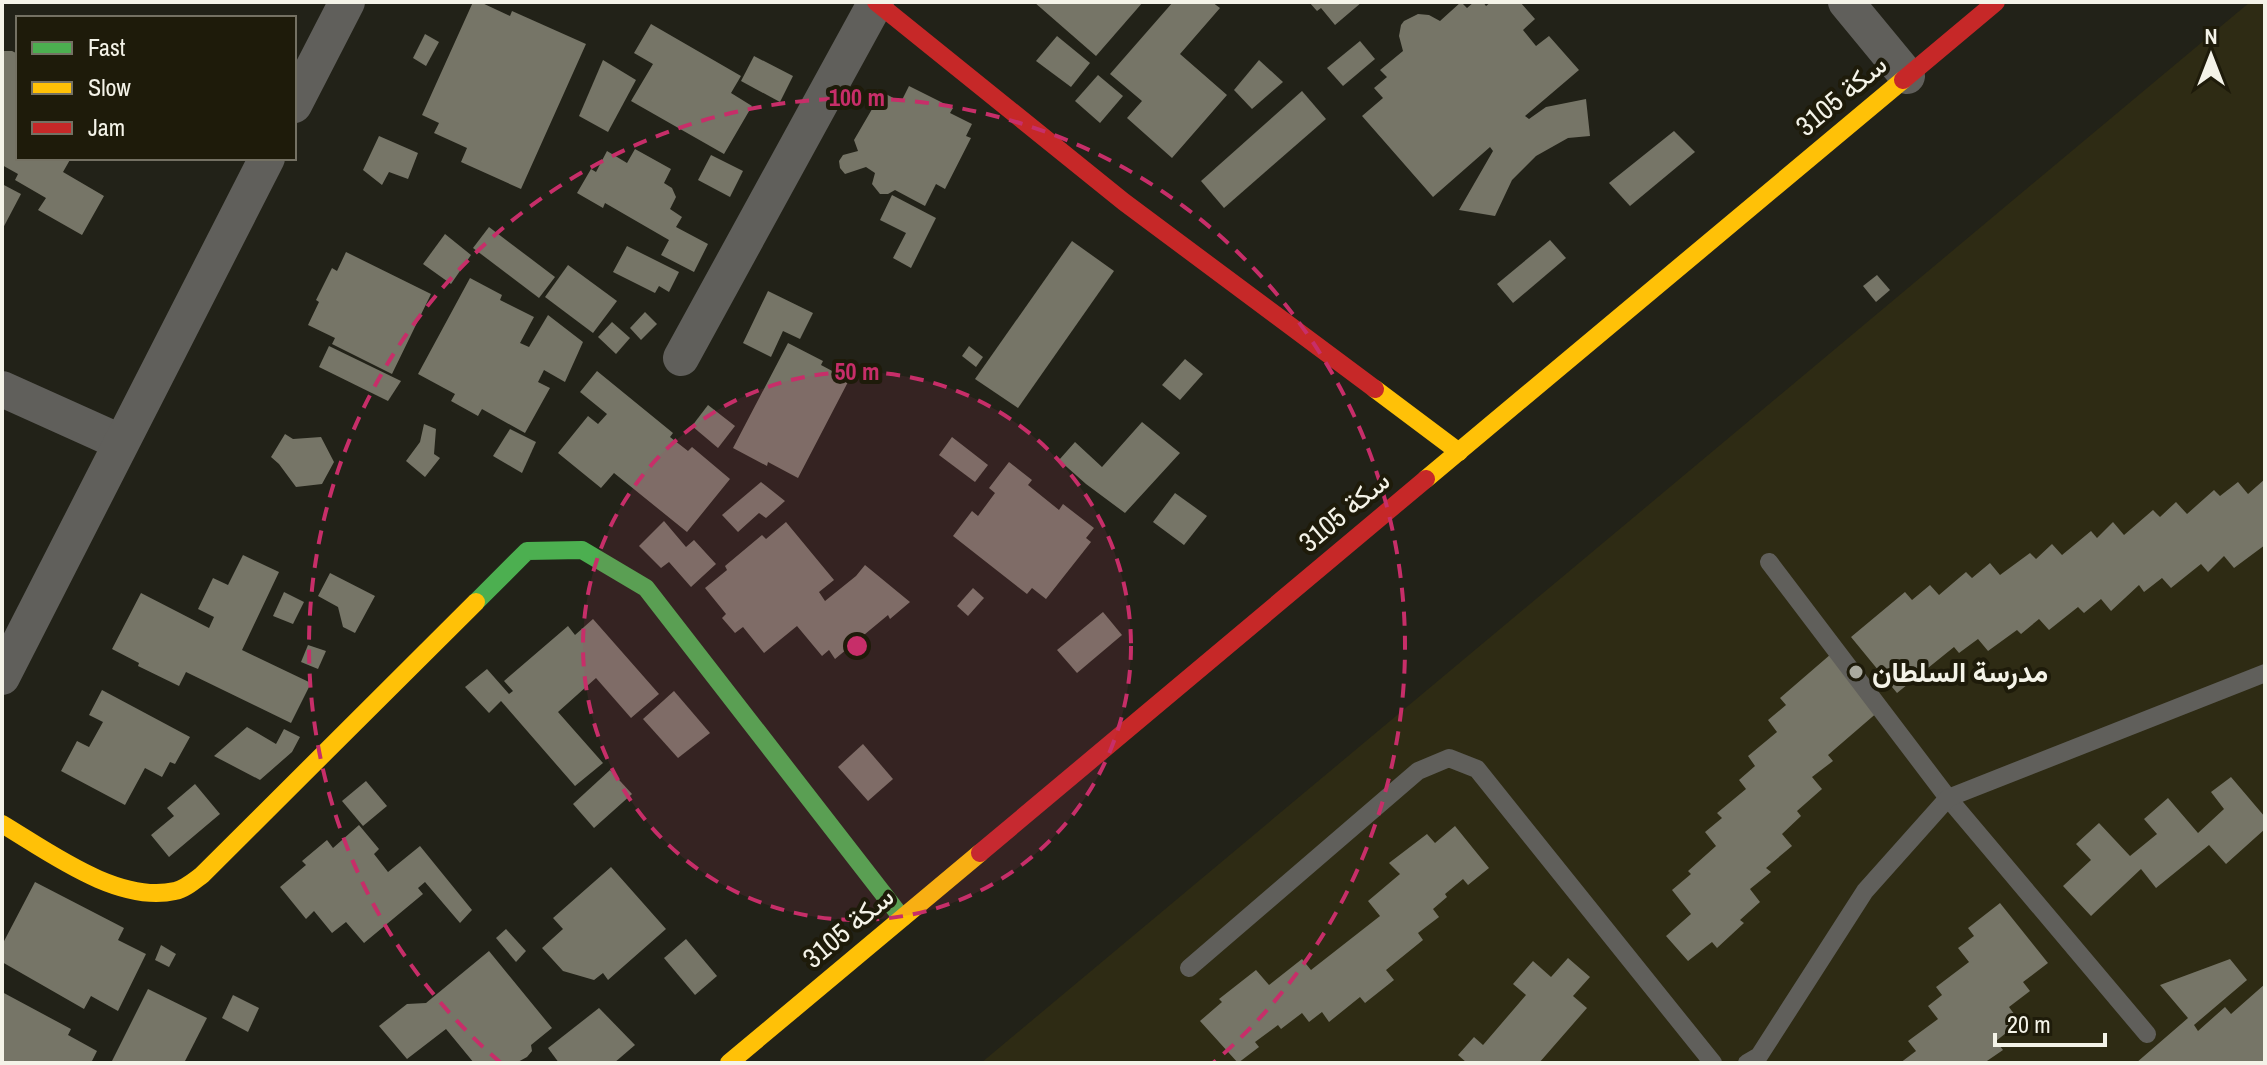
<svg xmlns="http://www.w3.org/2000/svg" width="2267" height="1065" viewBox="0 0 2267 1065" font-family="'Archivo Narrow',Vazirmatn,sans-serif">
<rect width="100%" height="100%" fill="#222218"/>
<path fill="#2e2b14" d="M2250,2H2265V1063H981Z"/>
<g fill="#767567">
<path d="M473,2H480L510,16L512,11L586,44L521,189L461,162L467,148L434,133L439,123L422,115Z"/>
<path d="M1034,2H1143L1096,56Z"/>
<path d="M1173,2H1212L1220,8L1180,54L1227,95L1172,158L1127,118L1142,101L1110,74Z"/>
<path d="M1309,2H1362L1335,25L1321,8L1317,11Z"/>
<path d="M1461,2L1467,8L1474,2H1483L1486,6L1491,2H1520L1535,19L1523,30L1536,46L1549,36L1579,70L1525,116L1529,119L1546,107L1586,99L1590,136L1568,138L1536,156L1512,180L1495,216L1459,210L1493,151L1490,147L1433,197L1362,116L1383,98L1374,88L1387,77L1380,70L1403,51L1399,36L1401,25L1404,21L1418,14L1429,15L1440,21Z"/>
<path d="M651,24L741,76L731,93L752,106L724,154L631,101L653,64L634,53Z"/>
<path d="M425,34L439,42L426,66L413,58Z"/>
<path d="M1057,36L1090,63L1071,87L1036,61Z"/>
<path d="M1360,41L1375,59L1343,86L1327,68Z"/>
<path d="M2,51H12L18,54V158H71L63,172L104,196L82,235L38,210L46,198L15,180L18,174L2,165Z"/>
<path d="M754,56L793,76L780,102L741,81Z"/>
<path d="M603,60L636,80L608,132L579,116Z"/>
<path d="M1259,60L1283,82L1252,109L1234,90Z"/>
<path d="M1098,75L1123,96L1100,123L1075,101Z"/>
<path d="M909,86L953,108L950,113L972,124L966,136L971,138L945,189L936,184L925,206L895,190L888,194H880L872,184L875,173L866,167L845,174L840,168L839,161L843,155L858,151L854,140L882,92L901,102Z"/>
<path d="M1302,91L1326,119L1224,208L1201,181Z"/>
<path d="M1674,131L1695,152L1630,206L1609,183Z"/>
<path d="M379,136L418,153L408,179L389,172L382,185L363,170Z"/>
<path d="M635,149L671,169L664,183L672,188L676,197L670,209L682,217L676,227L708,244L694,272L661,255L669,240L605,203L603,208L577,193L591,169L596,172L607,151L627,163Z"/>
<path d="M711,155L743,171L730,197L698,180Z"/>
<path d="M2,184L21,194L2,230Z"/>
<path d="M892,195L936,218L911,268L893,258L906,233L880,220Z"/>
<path d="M489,227L555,277L539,298L473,248Z"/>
<path d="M445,234L471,255L451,284L423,264Z"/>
<path d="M1550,240L1566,258L1513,303L1497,284Z"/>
<path d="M1072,241L1114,271L1018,408L975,379Z"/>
<path d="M627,246L679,272L669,292L659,286L655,293L613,272Z"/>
<path d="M346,252L431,294L392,374L332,344L335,338L308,325L319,302L316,300L332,268L337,271Z"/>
<path d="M568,265L617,301L593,333L545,297Z"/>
<path d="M1877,275L1890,290L1876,302L1863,286Z"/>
<path d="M470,278L502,295L500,300L534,317L520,343L529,347L548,315L583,342L565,382L544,370L538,382L550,388L525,433L482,409L478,416L451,401L455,394L418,374Z"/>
<path d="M768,291L813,313L800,339L783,331L771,357L743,343Z"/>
<path d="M645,312L657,324L641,340L630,328Z"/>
<path d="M612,322L630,338L616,354L598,337Z"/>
<path d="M788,343L823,361L821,365L849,380L798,478L768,462L767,466L733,448Z"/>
<path d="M329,346L401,381L388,401L319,367Z"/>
<path d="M969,346L983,357L976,367L962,356Z"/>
<path d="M1185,359L1203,374L1180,400L1162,385Z"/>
<path d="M597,371L673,433L670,437L688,451L692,447L730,479L687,532L614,473L601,488L558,453L588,416L598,424L607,414L580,392Z"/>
<path d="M708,405L735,426L718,448L692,426Z"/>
<path d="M1142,422L1180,453L1125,513L1086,484L1059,460L1075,442L1102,467Z"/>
<path d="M424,424L436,429L434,454L440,458L425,477L406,461L420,442Z"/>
<path d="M510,429L536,442L522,473L493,456Z"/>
<path d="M285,434L293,439L321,437L334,462L322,484L296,487L279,464L271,457Z"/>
<path d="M952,437L988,465L975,482L939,455Z"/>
<path d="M1009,462L1032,480L1028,485L1059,510L1063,504L1094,528L1086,538L1091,542L1046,599L1032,588L1027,594L953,536L972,511L978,516L995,493L989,488Z"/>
<path d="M2265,479V545L2234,568L2224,556L2208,572L2201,564L2171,588L2162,578L2144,592L2139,585L2111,611L2101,599L2084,613L2078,607L2049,630L2039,619L2021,634L2017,630L1988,651L1978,639L1959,653L1954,647L1897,693L1851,637L1905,592L1912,600L1930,585L1939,595L1966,572L1972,578L1990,563L2000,575L2030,553L2036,559L2052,544L2062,555L2091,531L2097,538L2113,522L2124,535L2153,510L2160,517L2176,502L2187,514L2214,490L2220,496L2238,482L2248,494Z"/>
<path d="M761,482L785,501L766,518L759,513L738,532L722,515Z"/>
<path d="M1175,493L1207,516L1184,545L1153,522Z"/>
<path d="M664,521L686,547L694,540L716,564L691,587L669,562L661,568L639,546Z"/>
<path d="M786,522L834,580L819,592L825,601L856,576L865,565L910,602L890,619L888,615L835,659L829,650L822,656L797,626L764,653L743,627L735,633L722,618L726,614L705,588L727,570L725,566L762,535L766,539Z"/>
<path d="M243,555L279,572L242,650L311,683L291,723L186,672L179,686L138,666L139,663L112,649L141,593L209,628L214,617L198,609L213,578L228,585Z"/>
<path d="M330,573L375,596L355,633L343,627L338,607L318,596Z"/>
<path d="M973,588L984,598L968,616L957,606Z"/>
<path d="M284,592L304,602L293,624L273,616Z"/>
<path d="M1103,612L1122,635L1077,673L1057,650Z"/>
<path d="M593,619L659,694L631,718L596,678L558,712L603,763L575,786L501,701L489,713L465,687L487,669L509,694L513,691L504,681L568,626L575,635Z"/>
<path d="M308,645L326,651L318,669L301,662Z"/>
<path d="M1831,654L1879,711L1828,755L1833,761L1812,777L1822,789L1797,811L1801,816L1782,834L1792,846L1766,868L1771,872L1750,889L1760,902L1740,920L1744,923L1717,948L1712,942L1688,961L1666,936L1691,914L1672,890L1691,874L1688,871L1716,846L1705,832L1722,818L1717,813L1746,789L1739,780L1755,766L1748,756L1777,732L1768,720L1786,705L1780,698Z"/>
<path d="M102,690L190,737L175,764L170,762L162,777L145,768L125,805L61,771L77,741L89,747L103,722L89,715Z"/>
<path d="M674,691L710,733L678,758L643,719Z"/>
<path d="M247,727L276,744L284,729L300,737L292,752L260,780L214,756Z"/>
<path d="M863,744L893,779L868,801L838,767Z"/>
<path d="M610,770L632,794L594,828L573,804Z"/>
<path d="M2231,777L2265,817V829L2226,864L2209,845L2156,888L2141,869L2091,916L2063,886L2091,860L2076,844L2099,823L2130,856L2157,834L2144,819L2168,798L2198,833L2224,809L2211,792Z"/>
<path d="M366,781L387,806L363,826L342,801Z"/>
<path d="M195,784L220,814L169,857L151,835L174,816L167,808Z"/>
<path d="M359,825L379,849L374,854L388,872L420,846L472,910L460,923L425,882L418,888L423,894L364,943L346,922L332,933L314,911L306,919L280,887L306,865L302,861L327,840L333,848Z"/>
<path d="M1455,826L1489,868L1468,885L1463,879L1445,894L1447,897L1433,909L1439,917L1418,933L1423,940L1386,970L1394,980L1365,1003L1360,997L1329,1022L1322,1012L1309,1022L1302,1013L1281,1029L1278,1025L1255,1042L1259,1047L1238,1063L1200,1021L1222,1002L1219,999L1256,970L1269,985L1302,959L1311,970L1380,916L1368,901L1400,874L1389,863L1427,834L1435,843Z"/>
<path d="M611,867L666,929L608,980L603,973L594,980L563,971L542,948L563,929L553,918Z"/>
<path d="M35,882L124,928L118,940L146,954L118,1011L91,996L84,1009L2,962V945Z"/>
<path d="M2000,903L2048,963L2023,982L2030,991L2009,1007L2020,1022L1996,1041L2003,1050L1984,1063H1900L1916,1051L1908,1041L1938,1019L1928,1006L1942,995L1936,987L1969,962L1958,948L1974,936L1968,928Z"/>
<path d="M506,929L526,951L516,962L496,938Z"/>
<path d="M686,939L717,976L695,995L664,958Z"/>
<path d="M161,945L176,954L169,967L155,960Z"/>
<path d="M489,951L552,1028L531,1045L532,1051L527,1057L516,1063H474L446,1029L407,1059L379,1026L407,1004L426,1003Z"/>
<path d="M1568,958L1590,977L1573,996L1587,1008L1539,1063H1467L1458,1055L1474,1037L1483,1045L1526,995L1513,984L1533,961L1551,977Z"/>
<path d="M2230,959L2247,980L2194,1025L2198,1031L2225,1007L2231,1014L2265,984V1063H2136L2188,1018L2160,985Z"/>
<path d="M148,989L207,1018L184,1063H111Z"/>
<path d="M2,992L71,1029L68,1035L97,1051L91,1063H2Z"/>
<path d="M233,995L259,1008L248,1032L222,1018Z"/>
<path d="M599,1008L635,1045L614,1063H559L548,1048Z"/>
</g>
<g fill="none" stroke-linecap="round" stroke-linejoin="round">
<g stroke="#605f5b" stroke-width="18">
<path d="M1769,562L1948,798L2147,1034"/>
<path d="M1189,968L1418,771L1449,758L1477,769L1713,1063"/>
<path d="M1747,1063L1759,1056L1865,891L1948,798L2265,673"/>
</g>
<g stroke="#605f5b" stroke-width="36">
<path d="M1846,2L1907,76"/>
<path d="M294,105L347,2"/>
<path d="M681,358L876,2"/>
<path d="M2,389L120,442"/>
<path d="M2,677L267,158"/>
</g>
<path stroke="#4caf50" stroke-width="18" d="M476,602L527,551L582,550L646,588L902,918"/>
<g stroke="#ffc107" stroke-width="18">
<path d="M1375,389L1459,452"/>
<path d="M1426,479L1903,80"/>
<path d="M2,824C49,852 118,904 175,891C185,889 194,881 202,875L476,602"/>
<path d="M729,1063L980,853"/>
</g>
<g stroke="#c62828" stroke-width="18">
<path d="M876,2L1124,202L1375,389"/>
<path d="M1903,80L1996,2"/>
<path d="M980,853L1426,479"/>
</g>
</g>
<circle cx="857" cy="646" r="274" fill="#c72e69" fill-opacity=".12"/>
<g fill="none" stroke="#c72e69" stroke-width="4" stroke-dasharray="14 10">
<circle cx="857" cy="646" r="274"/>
<path d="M501 1063A548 548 0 1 1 1213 1063"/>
</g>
<circle fill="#aaaa9f" stroke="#1e1b0a" stroke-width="3" cx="1856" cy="672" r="8"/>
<g text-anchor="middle" stroke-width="8" stroke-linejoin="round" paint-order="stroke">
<g font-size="28" fill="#f4f3e8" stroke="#1e1b0a">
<text transform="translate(1841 95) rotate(-40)" y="10">سكة 3105</text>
<text transform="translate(1344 511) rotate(-40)" y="10">سكة 3105</text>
<text transform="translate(848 927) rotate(-40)" y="10">سكة 3105</text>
</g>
<g font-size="28" font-weight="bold" fill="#f4f3e8" stroke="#1e1b0a" text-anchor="start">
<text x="1872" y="682">مدرسة السلطان</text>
</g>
</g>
<circle cx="857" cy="646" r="12" fill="#c72e69" stroke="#1e1b0a" stroke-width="4"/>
<g font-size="24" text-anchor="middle" font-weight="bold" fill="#c72e69" stroke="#1e1b0a" stroke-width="8" stroke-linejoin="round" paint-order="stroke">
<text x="857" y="106">100 m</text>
<text x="857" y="380">50 m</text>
</g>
<rect width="2267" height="1065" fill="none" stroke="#f4f3e8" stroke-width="8"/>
<rect x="16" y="16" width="280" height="144" fill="#1e1b0a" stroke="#747163" stroke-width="2"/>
<rect x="32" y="42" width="40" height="12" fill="#4caf50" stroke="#747163" stroke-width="2"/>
<text x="88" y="56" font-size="24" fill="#f4f3e8">Fast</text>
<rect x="32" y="82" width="40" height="12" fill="#ffc107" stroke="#747163" stroke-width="2"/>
<text x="88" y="96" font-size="24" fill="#f4f3e8">Slow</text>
<rect x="32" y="122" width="40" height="12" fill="#c62828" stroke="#747163" stroke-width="2"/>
<text x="88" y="136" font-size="24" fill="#f4f3e8">Jam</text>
<g transform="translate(2211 56)" stroke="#1e1b0a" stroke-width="6" paint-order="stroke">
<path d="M0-6L14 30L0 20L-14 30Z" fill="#f4f3e8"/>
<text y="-12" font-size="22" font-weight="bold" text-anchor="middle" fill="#f4f3e8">N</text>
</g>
<path d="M1995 1033v12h110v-12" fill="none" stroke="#f4f3e8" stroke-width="4"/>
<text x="2007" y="1033" font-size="24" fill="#f4f3e8" stroke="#1e1b0a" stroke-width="6" paint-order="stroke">20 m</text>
</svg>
